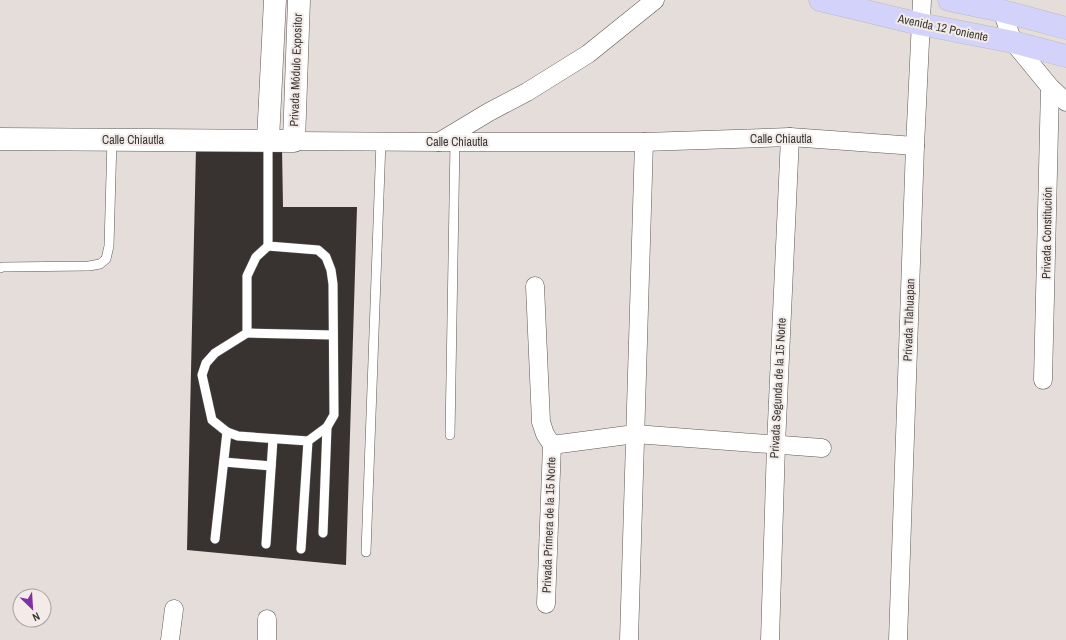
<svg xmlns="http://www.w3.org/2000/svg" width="1066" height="640" viewBox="0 0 1066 640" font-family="'Archivo Narrow',sans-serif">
<rect width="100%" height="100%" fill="#e4ddda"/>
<path fill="#383330" d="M196,148H282L283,207H357L346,565L187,550Z"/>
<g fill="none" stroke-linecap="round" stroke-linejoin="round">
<g stroke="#5e5855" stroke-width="10">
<g id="lane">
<path d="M268,140V246L318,250L326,257L331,270L333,284L334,415L327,427L308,441L301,549"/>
<path d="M268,246L256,257L247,276V333L215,353L206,363L202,375L212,420L227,432L238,436L308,441"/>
<path d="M0,268L3,267L89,266L100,264L106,259L109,246L112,139"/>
<path d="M247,333L333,335"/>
<path d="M450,435L455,142"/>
<path d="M224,462L271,466"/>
<path d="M323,533L327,427"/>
<path d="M215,539L227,432"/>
<path d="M266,544L273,439"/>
<path d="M366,552L381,141"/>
</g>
</g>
<g stroke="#5e5855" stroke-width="19">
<g id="street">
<path d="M1002,11L1013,42L1050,87L1066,102"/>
<path d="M294,141L438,142H644L790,137L915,146"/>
<path d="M439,142L489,112L527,92L588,54L655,0"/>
<path d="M535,286L541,422L545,434L552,445L635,434L822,448"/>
<path d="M1043,380L1050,87"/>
<path d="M546,604L552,445"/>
<path d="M170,640L174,609"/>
<path d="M267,640V619"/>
<path d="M629,640L644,142"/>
<path d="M770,640L776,445L790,137"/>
<path d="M898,640L915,146L922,0"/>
</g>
</g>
<g stroke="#5e5855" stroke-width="23">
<g id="secondary">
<path d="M0,139L294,141L299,0"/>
<path d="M268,140L275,0"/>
</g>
</g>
<g stroke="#bcbbbb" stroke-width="23">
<g id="primary">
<path d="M820,0L920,24L1013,42L1066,56"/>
<path d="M949,0L1002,11L1066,28"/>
</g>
</g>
<use href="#lane" stroke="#fff" stroke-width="9"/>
<use href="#street" stroke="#fff" stroke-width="18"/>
<use href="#secondary" stroke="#fff" stroke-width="22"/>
<use href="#primary" stroke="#d3d2fb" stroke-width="22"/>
</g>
<g text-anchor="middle" stroke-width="4" stroke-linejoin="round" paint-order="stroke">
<g font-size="12" fill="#3a3736" stroke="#f2ebe7">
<text transform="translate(943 28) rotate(12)" y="4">Avenida 12 Poniente</text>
<text transform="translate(296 70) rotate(-88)" y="4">Privada Módulo Expositor</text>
<text x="781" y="143">Calle Chiautla</text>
<text x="133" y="144">Calle Chiautla</text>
<text x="457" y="146">Calle Chiautla</text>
<text transform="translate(1047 233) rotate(-89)" y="4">Privada Constitución</text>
<text transform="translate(909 320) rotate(-88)" y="4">Privada Tlahuapan</text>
<text transform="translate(778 388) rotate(-87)" y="4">Privada Segunda de la 15 Norte</text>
<text transform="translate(549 525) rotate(-88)" y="4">Privada Primera de la 15 Norte</text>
</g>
</g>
<g transform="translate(32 608) rotate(155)"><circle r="19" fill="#f2ebe7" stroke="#a8a3a0"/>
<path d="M0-3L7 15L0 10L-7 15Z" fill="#8031a2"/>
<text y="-6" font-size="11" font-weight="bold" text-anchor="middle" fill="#3a3736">N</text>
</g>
</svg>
